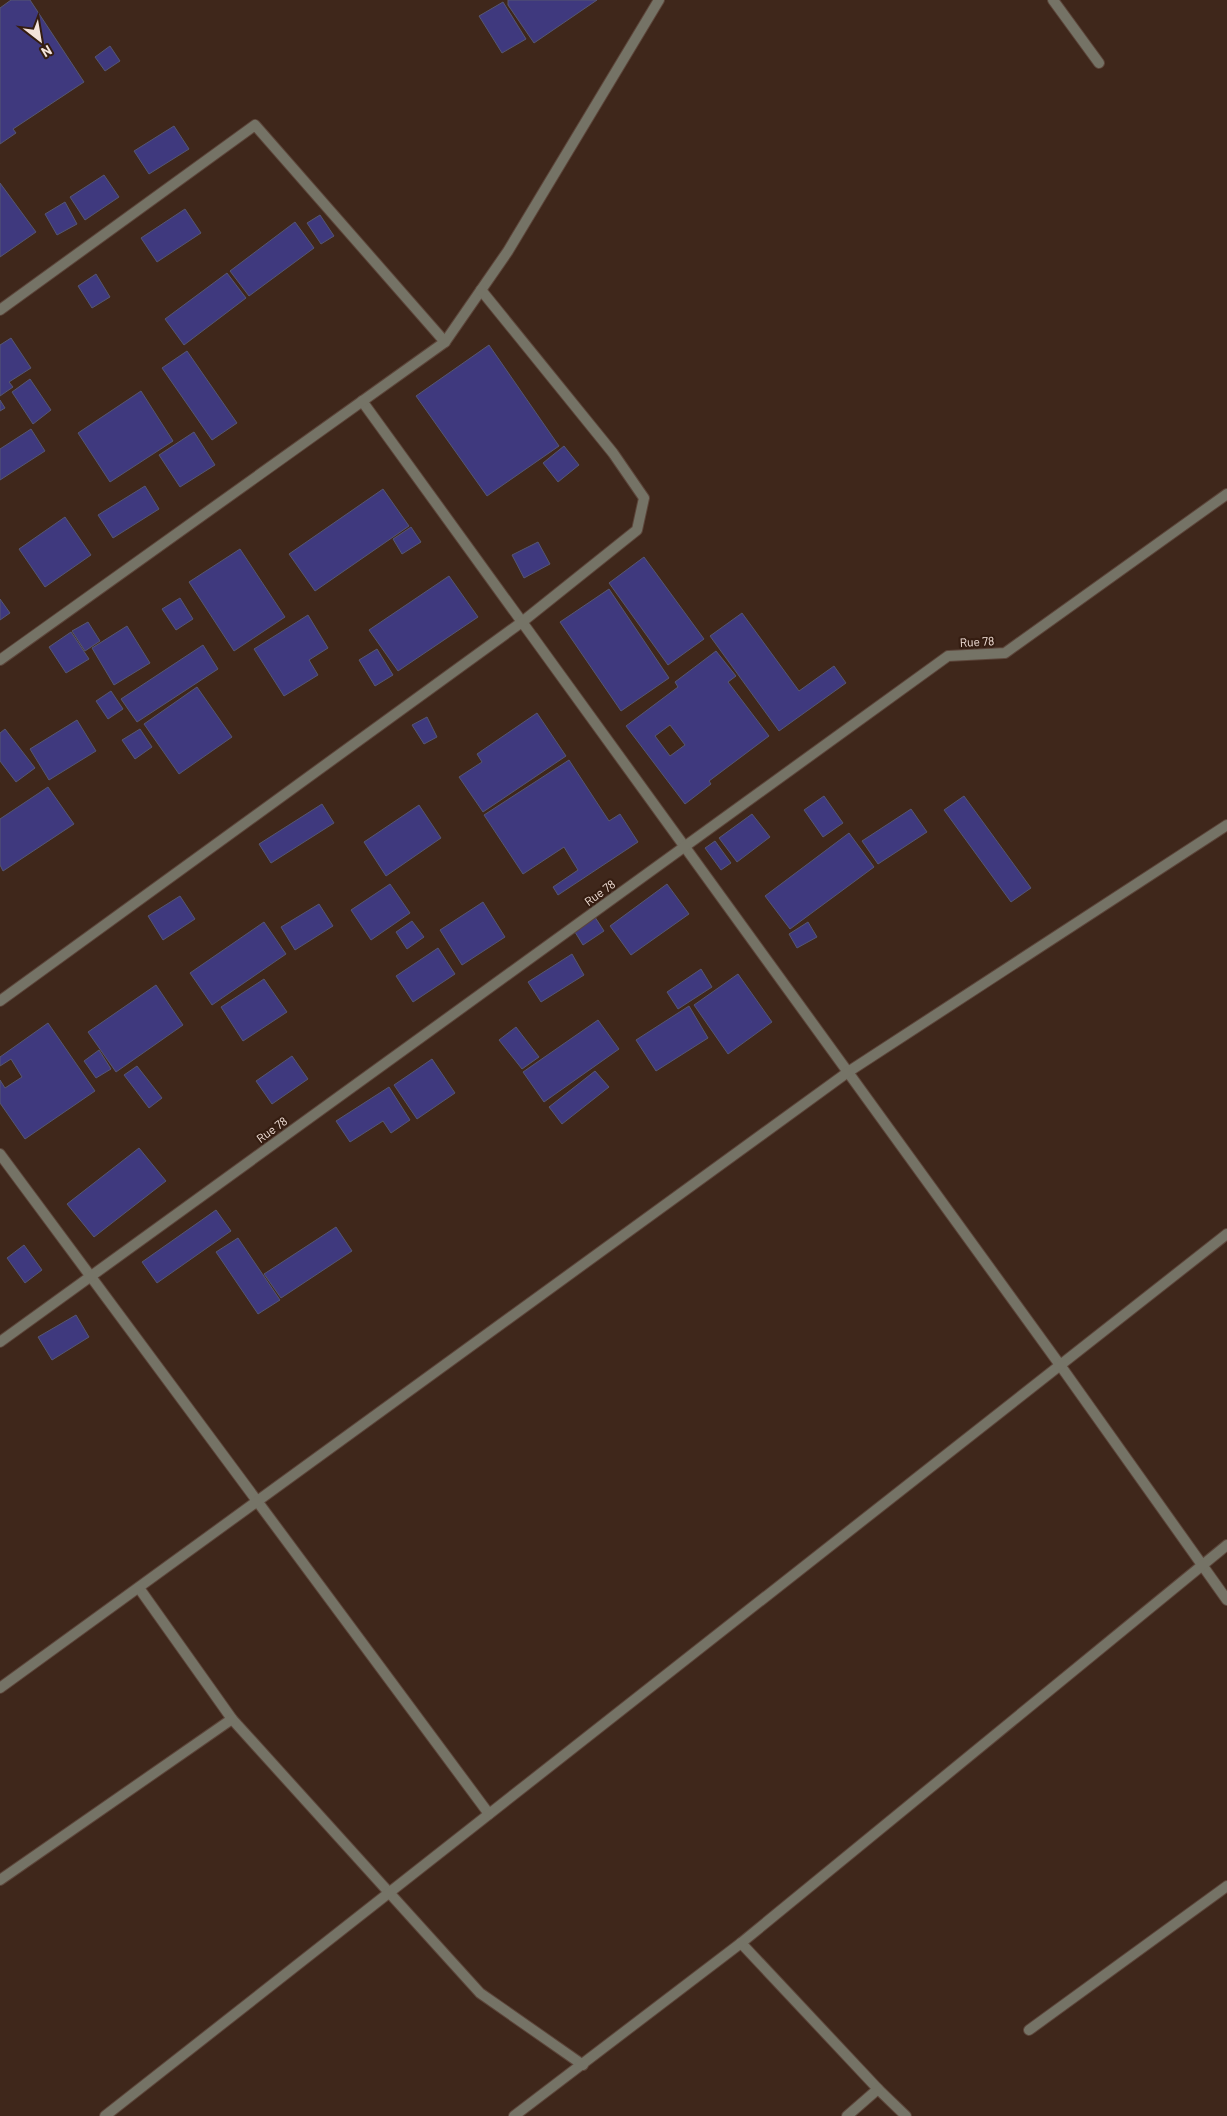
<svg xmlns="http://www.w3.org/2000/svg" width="1227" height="2116" viewBox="0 0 1227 2116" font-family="Barlow,sans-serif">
<rect width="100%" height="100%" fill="#3f271b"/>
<g fill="#3f397e" stroke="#565771" fill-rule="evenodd">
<path d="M11,0H30L84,82L13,129L16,133L0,144V8Z"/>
<path d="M508,0H597L534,43L508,5Z"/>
<path d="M503,2L526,39L502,53L479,16Z"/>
<path d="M110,46L120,61L105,71L95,57Z"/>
<path d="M174,126L189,149L149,174L134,151Z"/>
<path d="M104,175L119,197L85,220L70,197Z"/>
<path d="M0,183L36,232L0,257Z"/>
<path d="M65,202L77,224L57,235L45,214Z"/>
<path d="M185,209L201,233L157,262L141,238Z"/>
<path d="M320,215L334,236L321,244L307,223Z"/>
<path d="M295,222L314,248L249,296L230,271Z"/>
<path d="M227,273L246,298L184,345L165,319Z"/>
<path d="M96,274L110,297L92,308L78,286Z"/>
<path d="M11,338L31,368L9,382L13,387L0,396V345Z"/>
<path d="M489,345L559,446L487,496L416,396Z"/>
<path d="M187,351L237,423L212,440L162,368Z"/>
<path d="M30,379L51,410L33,424L12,392Z"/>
<path d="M141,391L173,441L110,482L78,433Z"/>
<path d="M0,400L5,408L0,411Z"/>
<path d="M31,429L45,451L0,480V449Z"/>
<path d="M194,432L215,465L180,487L159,455Z"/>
<path d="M564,446L579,465L558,482L543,463Z"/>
<path d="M145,486L159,509L113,538L98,515Z"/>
<path d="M383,489L409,526L315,591L289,554Z"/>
<path d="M65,517L91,555L45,587L19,549Z"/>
<path d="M411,527L421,542L402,554L393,539Z"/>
<path d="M538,542L550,564L524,578L512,555Z"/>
<path d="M240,549L285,617L234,651L189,582Z"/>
<path d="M644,557L704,639L668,665L609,583Z"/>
<path d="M449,576L478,617L398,671L369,630Z"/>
<path d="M609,589L669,678L621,711L560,622Z"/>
<path d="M180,598L193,619L176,630L162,609Z"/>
<path d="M0,599L10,613L0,620Z"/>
<path d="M742,613L799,691L834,666L846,683L779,731L710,636Z"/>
<path d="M308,615L328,648L309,660L318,675L284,696L254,649Z"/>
<path d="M88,622L100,641L85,651L72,631Z"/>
<path d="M127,626L150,663L114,685L92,648Z"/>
<path d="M71,632L89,659L66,673L49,647Z"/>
<path d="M203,645L218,669L137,722L121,699Z"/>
<path d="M377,649L393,675L375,686L359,660Z"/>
<path d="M716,651L736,676L728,682L769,736L709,781L711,784L685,804L626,726L678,687L675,682ZM670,725L685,745L670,756L655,736Z"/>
<path d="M197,687L232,737L179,774L144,724Z"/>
<path d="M111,691L123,709L108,719L96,701Z"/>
<path d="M537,713L566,756L483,812L459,777L482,762L477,754Z"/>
<path d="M427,717L437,737L424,744L412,725Z"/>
<path d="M77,720L96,751L49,780L30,749Z"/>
<path d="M5,729L35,768L16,782L0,761V733Z"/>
<path d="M140,729L152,747L135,759L122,740Z"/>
<path d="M569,760L609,821L620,814L638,842L558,895L553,887L578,870L564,847L523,874L484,815Z"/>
<path d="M48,787L74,824L3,871L0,865V819Z"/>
<path d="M824,796L843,823L823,837L804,810Z"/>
<path d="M964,796L1031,888L1011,902L944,810Z"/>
<path d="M322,804L334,823L271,863L259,844Z"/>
<path d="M419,805L441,838L386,876L364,842Z"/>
<path d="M911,809L927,832L878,864L862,841Z"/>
<path d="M752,814L770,837L737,862L719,838Z"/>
<path d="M849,833L874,867L790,929L765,896Z"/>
<path d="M715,841L731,863L721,870L705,848Z"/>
<path d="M390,884L410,913L371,940L351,910Z"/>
<path d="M667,884L689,914L631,955L610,926Z"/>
<path d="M180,896L195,919L163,940L148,916Z"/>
<path d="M483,902L505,937L462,965L440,930Z"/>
<path d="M319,904L333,926L295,950L281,927Z"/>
<path d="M591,911L604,931L583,945L570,924Z"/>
<path d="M412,921L424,937L407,949L396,932Z"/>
<path d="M264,922L286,954L212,1005L190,973Z"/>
<path d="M808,922L817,937L797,948L789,934Z"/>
<path d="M438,948L455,974L413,1002L396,976Z"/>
<path d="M572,954L584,975L541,1002L528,982Z"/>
<path d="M701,969L712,987L678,1009L667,992Z"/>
<path d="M738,974L772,1022L728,1054L694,1005Z"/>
<path d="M264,979L287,1012L243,1041L221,1007Z"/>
<path d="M156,985L183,1025L116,1072L88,1032Z"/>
<path d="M689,1006L708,1038L656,1071L636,1040Z"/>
<path d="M598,1020L619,1049L544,1102L523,1072Z"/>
<path d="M48,1023L95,1091L25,1139L0,1103V1080L5,1088L22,1077L11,1059L0,1066V1057Z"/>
<path d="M516,1027L539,1057L522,1069L499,1040Z"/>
<path d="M99,1050L111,1069L96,1078L84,1061Z"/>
<path d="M292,1056L308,1079L272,1104L256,1081Z"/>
<path d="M432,1059L455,1093L417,1119L394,1085Z"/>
<path d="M137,1066L162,1098L149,1108L124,1075Z"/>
<path d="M595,1071L609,1087L562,1124L549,1107Z"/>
<path d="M389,1087L410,1120L391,1133L383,1121L350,1142L336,1121Z"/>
<path d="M139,1148L166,1181L94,1237L67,1204Z"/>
<path d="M216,1210L231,1231L157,1283L142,1262Z"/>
<path d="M336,1227L352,1251L281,1298L264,1274Z"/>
<path d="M238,1238L280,1300L258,1314L216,1252Z"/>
<path d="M24,1245L42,1270L25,1283L7,1258Z"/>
<path d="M76,1315L89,1337L52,1360L38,1337Z"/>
</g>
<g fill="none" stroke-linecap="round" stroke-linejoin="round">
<g stroke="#5c453a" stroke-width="12">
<g id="minor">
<path d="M1053,0L1099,63"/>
<path d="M0,310L255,125L445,342"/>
<path d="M362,401L1060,1365L1227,1600"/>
<path d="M0,660L445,342L508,251L659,0"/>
<path d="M0,1001L522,622L637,530L644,498L613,453L481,290"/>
<path d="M0,1154L489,1814"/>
<path d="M0,1342L948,656L1005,653L1227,494"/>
<path d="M139,1588L232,1719L480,1993L583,2065"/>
<path d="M0,1688L848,1072L1227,825"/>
<path d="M0,1880L232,1719"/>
<path d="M741,1943L878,2089L906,2116"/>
<path d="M1029,2030L1227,1886"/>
<path d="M105,2116L1227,1234"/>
<path d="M514,2116L741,1943L1227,1545"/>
<path d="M847,2116L878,2089"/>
</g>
</g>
<use href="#minor" stroke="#757366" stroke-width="10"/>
</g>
<g text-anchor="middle" stroke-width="4.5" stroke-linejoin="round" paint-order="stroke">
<g font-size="12" fill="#f4e3db" stroke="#351d11">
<text transform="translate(977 642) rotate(-3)" y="4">Rue 78</text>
<text transform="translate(600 893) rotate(-36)" y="4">Rue 78</text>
<text transform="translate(272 1130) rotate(-36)" y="4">Rue 78</text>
</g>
</g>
<g transform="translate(40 40) rotate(149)" stroke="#351d11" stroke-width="4" paint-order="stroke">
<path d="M0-4L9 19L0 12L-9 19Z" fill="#f4e3db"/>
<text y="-8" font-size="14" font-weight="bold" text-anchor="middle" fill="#f4e3db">N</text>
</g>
</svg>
